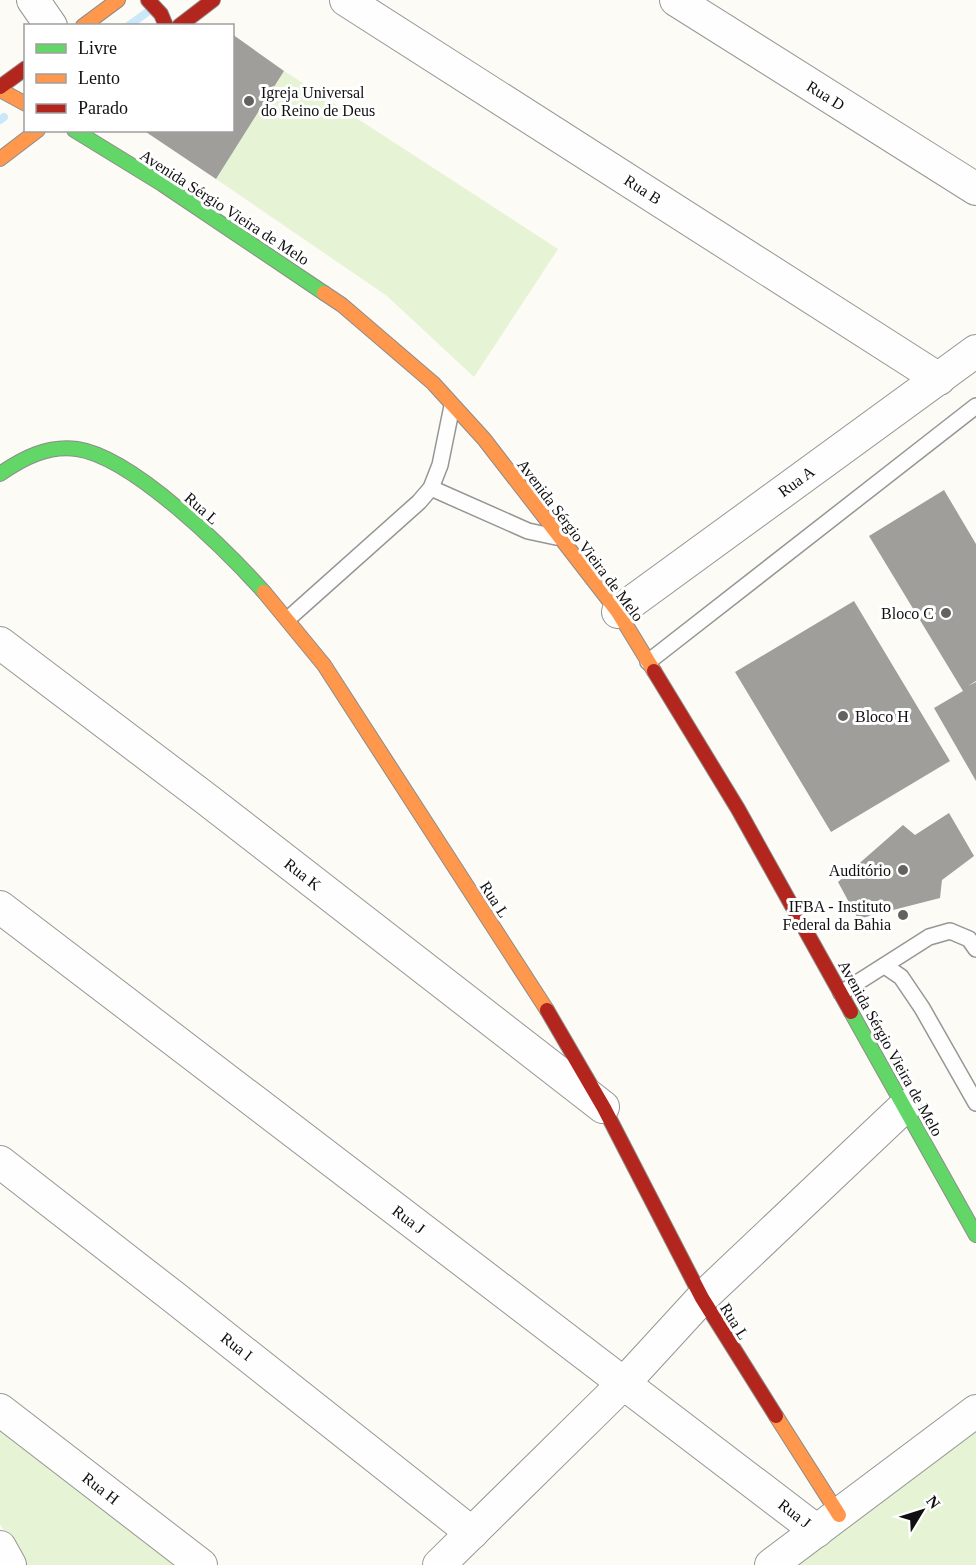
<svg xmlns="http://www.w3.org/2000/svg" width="976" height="1565" viewBox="0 0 976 1565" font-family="Georgia,serif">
<rect width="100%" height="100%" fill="#fcfbf6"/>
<g fill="#e6f3d5">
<path d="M284,71L558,249L474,377L387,296L216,179Z"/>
<path d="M0,1422L188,1565H23L0,1524Z"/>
<path d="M976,1430V1565H793Z"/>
</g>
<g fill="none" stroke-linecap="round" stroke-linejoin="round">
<g stroke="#cae8f8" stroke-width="8">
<path d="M128,26L149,11"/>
<path d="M0,120L4,117"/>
</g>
</g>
<g fill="#a09e9b">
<path d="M232,34L284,71L216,179L143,130H232Z"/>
<path d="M944,490L976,544V681L968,686L976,682V781L934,708L963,691L869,536Z"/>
<path d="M854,601L950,761L831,832L735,672Z"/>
<path d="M949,813L974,856L942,880L940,898L858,919L838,882L903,825L915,835Z"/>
</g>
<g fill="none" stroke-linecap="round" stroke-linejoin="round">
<g stroke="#969694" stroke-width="18">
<g id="lane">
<path d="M431,488L528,531L556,537"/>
<path d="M289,618L419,502L431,488L440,465L452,406"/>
<path d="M648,662L976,406"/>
<path d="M885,966L901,977L922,1008L976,1103"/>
<path d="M841,993L929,937L950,931L969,939L976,949"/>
</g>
</g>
<g stroke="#969694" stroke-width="34">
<g id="street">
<path d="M33,0L51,26"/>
<path d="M346,0L939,379"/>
<path d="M676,0L976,189"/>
<path d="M618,612L976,351"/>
<path d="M0,643L205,798L603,1107"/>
<path d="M0,907L817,1531"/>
<path d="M0,1162L175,1298L472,1533"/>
<path d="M0,1410L201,1565"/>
<path d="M0,1547L10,1565"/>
<path d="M439,1565L624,1383L702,1298L905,1106"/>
<path d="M771,1565L976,1411"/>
</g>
</g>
<g stroke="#8d8c8a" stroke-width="16">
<g id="fast">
<path d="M74,130L162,184L324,293"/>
<path d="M0,474C23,458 48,445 77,449C133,457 226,550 264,592"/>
<path d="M851,1012L976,1235"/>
</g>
</g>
<g stroke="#8d8c8a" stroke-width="16">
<g id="slow">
<path d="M83,26L118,0"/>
<path d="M0,90L26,104"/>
<path d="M0,159L38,130"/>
<path d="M324,293L342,305L433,383L484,439L618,612L654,671"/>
<path d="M264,592L324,665L547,1010"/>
<path d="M776,1416L839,1515"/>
</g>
</g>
<g stroke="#8d8c8a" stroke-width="16">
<g id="jam">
<path d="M148,0L161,14L166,26"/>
<path d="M179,26L213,0"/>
<path d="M0,87L26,68"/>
<path d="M654,671L738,809L851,1012"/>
<path d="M547,1010L604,1108L702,1298L776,1416"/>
</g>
</g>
<use href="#lane" stroke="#fffefe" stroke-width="15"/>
<use href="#street" stroke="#fffefe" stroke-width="32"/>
<use href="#fast" stroke="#63d668" stroke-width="14"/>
<use href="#slow" stroke="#ff974d" stroke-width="14"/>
<use href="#jam" stroke="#b3261e" stroke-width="14"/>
</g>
<g fill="#636260" stroke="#fff" stroke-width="2">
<circle cx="249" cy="101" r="6"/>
<circle cx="946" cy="613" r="6"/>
<circle cx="843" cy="716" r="6"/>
<circle cx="903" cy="870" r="6"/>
<circle cx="903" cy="915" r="6"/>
</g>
<g text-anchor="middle" stroke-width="6" stroke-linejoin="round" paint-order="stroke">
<g font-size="16" fill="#101010" stroke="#fff" text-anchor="end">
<text x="261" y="98" text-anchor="start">Igreja Universal<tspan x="261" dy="18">do Reino de Deus</tspan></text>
<text x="934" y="619">Bloco C</text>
<text x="855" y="722" text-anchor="start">Bloco H</text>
<text x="891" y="876">Auditório</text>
<text x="891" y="912">IFBA - Instituto<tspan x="891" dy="18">Federal da Bahia</tspan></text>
</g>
<g font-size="16" fill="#101010" stroke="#fff">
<text transform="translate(826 95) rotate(32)" y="6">Rua D</text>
<text transform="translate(643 189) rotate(33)" y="6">Rua B</text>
<text transform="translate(225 207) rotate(33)" y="6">Avenida Sérgio Vieira de Melo</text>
<text transform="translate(796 481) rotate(-36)" y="6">Rua A</text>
<text transform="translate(202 508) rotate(41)" y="6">Rua L</text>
<text transform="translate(581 540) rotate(53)" y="6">Avenida Sérgio Vieira de Melo</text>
<text transform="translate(303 874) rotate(38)" y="6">Rua K</text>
<text transform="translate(495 899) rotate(57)" y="6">Rua L</text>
<text transform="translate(891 1048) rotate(61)" y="6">Avenida Sérgio Vieira de Melo</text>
<text transform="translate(409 1219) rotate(37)" y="6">Rua J</text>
<text transform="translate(735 1321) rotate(58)" y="6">Rua L</text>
<text transform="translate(237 1346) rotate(38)" y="6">Rua I</text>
<text transform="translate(101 1488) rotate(38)" y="6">Rua H</text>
<text transform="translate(795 1513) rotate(38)" y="6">Rua J</text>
</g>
</g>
<rect x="24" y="24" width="210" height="108" fill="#ffffff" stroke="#9f9f9f" stroke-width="1.5"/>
<rect x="36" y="44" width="30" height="9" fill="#63d668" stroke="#9f9f9f" stroke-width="1.5"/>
<text x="78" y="54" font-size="18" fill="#101010">Livre</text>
<rect x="36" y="74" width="30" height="9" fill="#ff974d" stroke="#9f9f9f" stroke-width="1.5"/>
<text x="78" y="84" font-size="18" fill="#101010">Lento</text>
<rect x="36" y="104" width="30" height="9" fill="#b3261e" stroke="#9f9f9f" stroke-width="1.5"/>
<text x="78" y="114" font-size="18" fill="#101010">Parado</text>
<g transform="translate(922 1511) rotate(52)" stroke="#ffffff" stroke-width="4.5" paint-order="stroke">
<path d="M0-4.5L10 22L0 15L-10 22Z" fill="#101010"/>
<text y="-9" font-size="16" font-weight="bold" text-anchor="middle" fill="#101010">N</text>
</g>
</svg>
